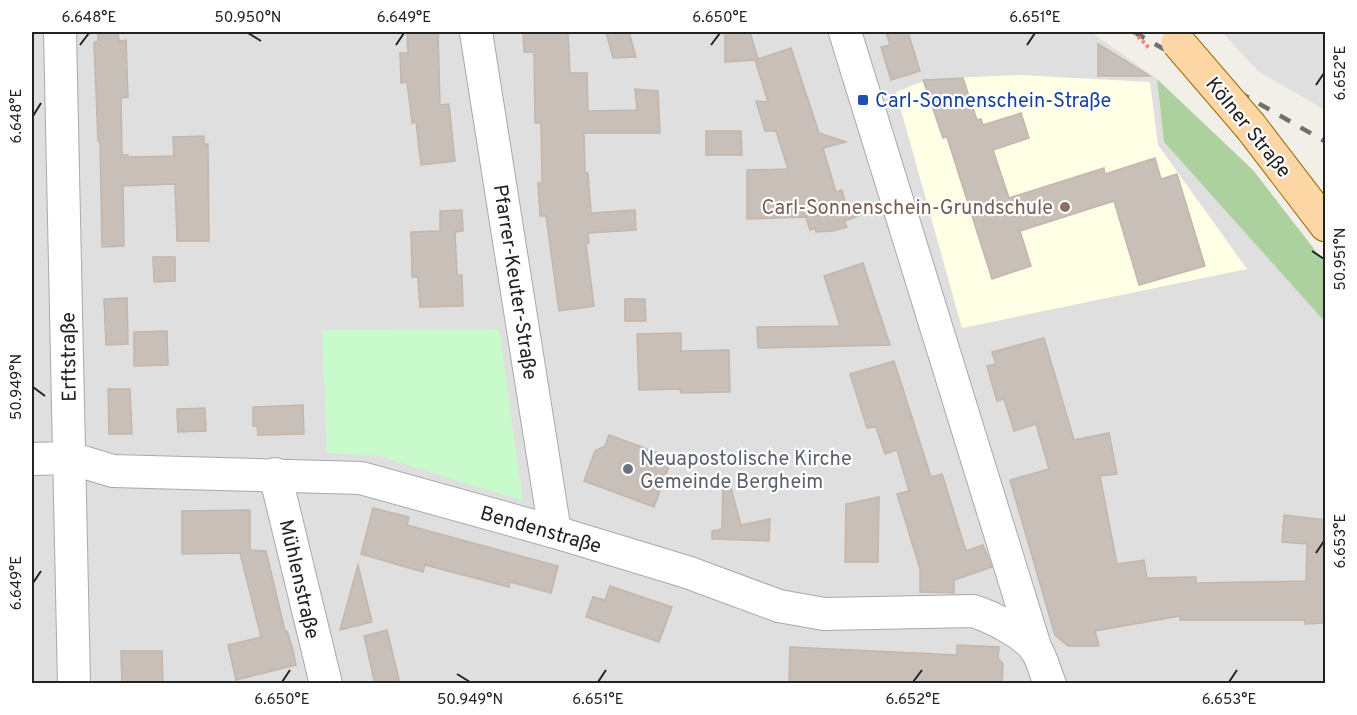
<svg xmlns="http://www.w3.org/2000/svg" width="1357" height="715" viewBox="0 0 1357 715" font-family="Overpass,sans-serif">
<rect width="100%" height="100%" fill="#f2efe9"/>
<g fill="#e0dfdf">
<path d="M32,32H1091L1157,79L1164,142L1325,322V683H32Z"/>
<path d="M1222,32H1325V110L1258,71Z"/>
</g>
<path fill="#ffffe5" d="M1020,75L1150,82L1158,145L1247,269L962,328L896,92L929,79Z"/>
<path fill="#add19e" d="M1157,79L1253,170L1325,263V322L1164,142Z"/>
<path fill="#c8facc" d="M499,329L523,501L379,456L327,453L322,330Z"/>
<g fill="#c7bfb8" stroke="#c4b6ab" stroke-width="1.5">
<path d="M98,32H118L119,41L126,40L128,97L121,98L122,155H128V157L174,156L173,137L204,136V144H208L209,241H177L175,184L123,186L124,246L102,247L100,141H98L94,42H98Z"/>
<path d="M407,32H438L440,105L449,104L455,161L421,165L416,122L412,123L407,82L401,83L400,53H408Z"/>
<path d="M523,32H568L570,73H587L588,111L637,110L635,89L658,91L660,133H584L585,172L588,173L591,213L635,210L636,230L588,233L589,243L586,244L594,306L559,311L546,216H540L538,183H542L541,123H535L534,52H524Z"/>
<path d="M606,32H629L636,57L613,58Z"/>
<path d="M725,32H750L758,59L791,48L819,133L846,142L823,148L836,192L842,190L846,204L867,213L844,221L847,227L833,231L816,232L815,228L810,230L806,217L747,219V170L788,169L776,131H765L756,101L768,102L755,60L725,62Z"/>
<path d="M886,32H908L920,71L891,80L881,47L890,45Z"/>
<path d="M1098,44L1150,76H1098Z"/>
<path d="M963,78L977,120L981,119L983,125L1021,113L1029,138L993,150L1009,198L1104,168L1105,174L1155,158L1161,179L1177,174L1205,266L1139,285L1114,201L1020,231L1031,266L992,279L947,137L943,138L923,80Z"/>
<path d="M706,131H741L742,155H706Z"/>
<path d="M462,210L463,231L455,232L457,275H462L463,306L420,307L418,277H412L411,232L440,231V211Z"/>
<path d="M153,257H175V281L154,282Z"/>
<path d="M863,263L890,345L758,348L757,327L840,326L824,276Z"/>
<path d="M127,298L128,344L106,345L104,299Z"/>
<path d="M625,299H645L646,321H625Z"/>
<path d="M167,331L168,365L134,366V332Z"/>
<path d="M681,333V351L729,350L730,392L681,393L680,389L639,390L637,334Z"/>
<path d="M1044,338L1074,440L1109,433L1117,474L1100,476L1117,564L1144,560L1147,578L1196,577V583L1306,581L1307,544L1282,542L1284,515L1326,520V623L1305,624V620H1180V616L1095,631L1099,646H1068L1055,635L1010,480L1049,469L1036,424L1014,431L1004,399L997,401L987,366L996,364L992,352Z"/>
<path d="M894,361L931,477L942,474L966,551L983,545L992,567L954,580V593L920,592V569L897,494L909,491L897,450L885,454L876,427L867,428L850,374Z"/>
<path d="M108,389H130L132,434H109Z"/>
<path d="M303,405L304,434L258,435L257,426H253V407Z"/>
<path d="M205,408L206,431L178,432L177,409Z"/>
<path d="M609,435L672,458L654,507L584,481L595,451L605,446Z"/>
<path d="M728,477L741,525L770,519L769,541L712,539V531L722,529L723,478Z"/>
<path d="M879,497L878,562H845L846,504Z"/>
<path d="M373,508L409,517L407,525L558,566L551,593L510,582L509,587L425,565L423,572L361,554Z"/>
<path d="M250,510V550L266,551L285,631H287L293,650L296,665L236,680L228,645L261,637L240,553L182,554V511Z"/>
<path d="M358,565L372,622L340,630Z"/>
<path d="M610,586L672,607L659,642L586,617L593,597L605,600Z"/>
<path d="M387,630L395,663L400,684H375L364,636Z"/>
<path d="M957,645L999,647L998,658L1003,664L1002,684L789,682L790,647L957,655Z"/>
<path d="M121,651H162L163,684H122Z"/>
</g>
<g fill="none" stroke-linecap="round" stroke-linejoin="round">
<g stroke="#a9a9a9" stroke-width="34">
<g id="minor">
<path d="M60,32L74,684"/>
<path d="M476,32L555,532"/>
<path d="M845,32L1036,650"/>
<path d="M32,459L70,458L113,471L361,478L555,532L687,572L779,606L824,614L973,611C992,617 1022,632 1035,648C1042,657 1045,673 1050,684"/>
<path d="M275,474L326,684"/>
</g>
</g>
<g stroke="#a06b00" stroke-width="35">
<path id="major" d="M1251,127L1326,225"/>
</g>
<use href="#minor" stroke="#fff" stroke-width="32"/>
<use href="#major" stroke="#fcd6a4" stroke-width="33"/>
<path stroke="#707070" stroke-width="4.5" stroke-dasharray="12 12" stroke-linecap="butt" d="M1134,32L1326,142"/>
<g stroke="#a06b00" stroke-width="35" stroke-linecap="butt">
<path id="major-bridge" d="M1178,42L1251,127"/>
</g>
<path stroke="#fa8072" stroke-width="4" stroke-dasharray="3 3" stroke-linecap="butt" d="M1134,32L1150,49"/>
<use href="#major-bridge" stroke="#fcd6a4" stroke-width="33"/>
</g>
<path fill="none" stroke="#222" stroke-width="2" d="M248,33L261,41M80,45L89,33M396,45L404,33M711,45L720,33M1027,45L1035,33M1316,85L1324,73M33,116L41,103M1312,251L1324,259M33,387L45,396M1316,553L1324,541M33,583L41,571M457,674L470,682M282,682L290,670M598,682L606,670M913,682L922,670M1229,682L1237,670"/>
<rect fill="#1a4fb4" stroke="#fff" stroke-width="2" x="857" y="94" width="12" height="12" rx="3"/>
<circle fill="#8d6e63" stroke="#fff" stroke-width="2" cx="1065" cy="207" r="6"/>
<circle fill="#6b7280" stroke="#fff" stroke-width="2" cx="628" cy="469" r="6"/>
<g text-anchor="middle" stroke-width="4.5" stroke-linejoin="round" paint-order="stroke">
<g font-size="20" fill="#164399" stroke="#fff" text-anchor="start">
<text x="875" y="107">Carl-Sonnenschein-Straße</text>
</g>
<g font-size="20" fill="#222" stroke="#fff">
<text transform="translate(1249 127) rotate(51)" y="7">Kölner Straße</text>
<text transform="translate(516 282) rotate(81)" y="7">Pfarrer-Keuter-Straße</text>
<text transform="translate(68 357) rotate(-91)" y="7">Erftstraße</text>
<text transform="translate(541 529) rotate(16)" y="7">Bendenstraße</text>
<text transform="translate(300 579) rotate(77)" y="7">Mühlenstraße</text>
</g>
<g font-size="20" fill="#785e54" stroke="#fff" text-anchor="end">
<text x="1053" y="214">Carl-Sonnenschein-Grundschule</text>
</g>
<g font-size="20" fill="#5b616d" stroke="#fff" text-anchor="start">
<text x="640" y="465">Neuapostolische Kirche<tspan x="640" dy="23">Gemeinde Bergheim</tspan></text>
</g>
</g>
<rect width="1357" height="715" fill="none" stroke="#ffffff" stroke-width="66"/>
<rect x="33" y="33" width="1291" height="649" fill="none" stroke="#222" stroke-width="2"/>
<g font-size="15" text-anchor="middle" fill="#222">
<text x="89" y="22">6.648°E</text>
<text x="248" y="22">50.950°N</text>
<text x="404" y="22">6.649°E</text>
<text x="720" y="22">6.650°E</text>
<text x="1035" y="22">6.651°E</text>
<text transform="translate(1340 73) rotate(-90)" y="5">6.652°E</text>
<text transform="translate(16 116) rotate(-90)" y="5">6.648°E</text>
<text transform="translate(1340 259) rotate(-90)" y="5">50.951°N</text>
<text transform="translate(16 387) rotate(-90)" y="5">50.949°N</text>
<text transform="translate(1340 541) rotate(-90)" y="5">6.653°E</text>
<text transform="translate(16 583) rotate(-90)" y="5">6.649°E</text>
<text x="282" y="704">6.650°E</text>
<text x="470" y="704">50.949°N</text>
<text x="598" y="704">6.651°E</text>
<text x="913" y="704">6.652°E</text>
<text x="1229" y="704">6.653°E</text>
</g>
</svg>
